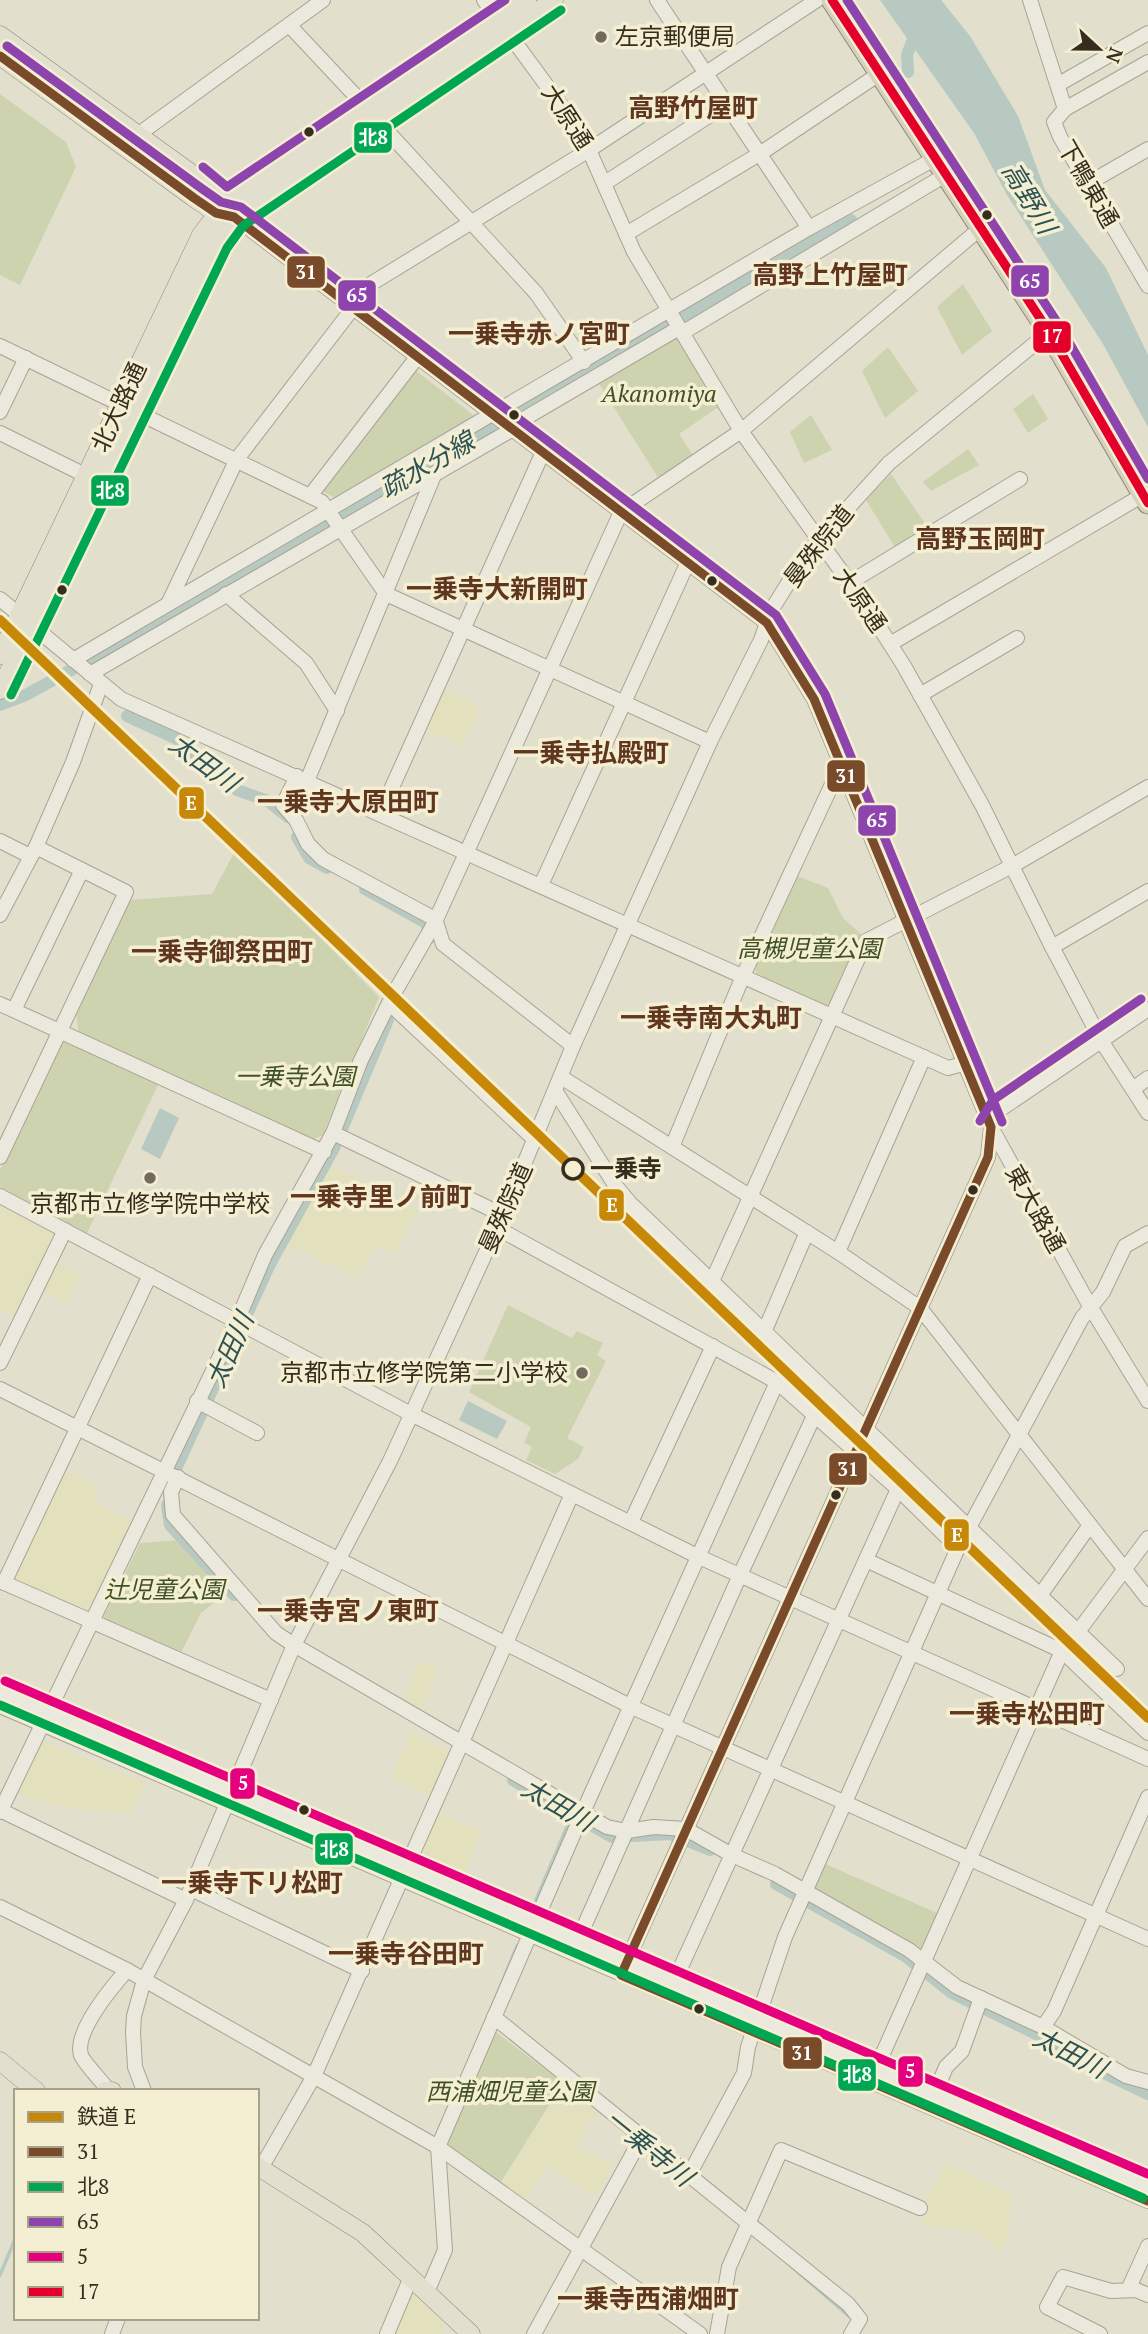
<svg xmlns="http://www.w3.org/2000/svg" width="1148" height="2334" viewBox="0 0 1148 2334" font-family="'PT Serif','Noto Sans JP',serif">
<rect width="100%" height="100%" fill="#e2dfcc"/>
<g fill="#e2e0bd">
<path d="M441,688L480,706L462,746L424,728Z"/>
<path d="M327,1164L419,1209L394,1254L375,1245L357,1277L284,1243Z"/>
<path d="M0,1205L51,1233L54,1240L16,1316L0,1308Z"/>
<path d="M55,1262L81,1275L67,1303L41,1290Z"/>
<path d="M63,1469L100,1487L94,1503L134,1522L90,1611H79L14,1583L13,1575Z"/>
<path d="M419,1662L438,1670L422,1710L403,1699Z"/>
<path d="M411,1730L449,1753L432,1796L391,1778Z"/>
<path d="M41,1740L145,1783L131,1813L71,1809L16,1794Z"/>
<path d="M437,1813L482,1832L463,1877L417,1857Z"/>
<path d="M564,2083L598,2109L576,2145L613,2165L597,2195L546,2167L524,2202L499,2187Z"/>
<path d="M946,2163L1013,2194L1005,2244L997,2252L992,2242L977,2233L921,2225L925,2204Z"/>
<path d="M410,2290L445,2325L440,2334H393Z"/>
</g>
<g fill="#ced3af">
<path d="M0,94L66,142L76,167L20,285L0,275Z"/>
<path d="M963,284L992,331L962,355L937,307Z"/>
<path d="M675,334L720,406L679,434L693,455L659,479L596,379Z"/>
<path d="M888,347L918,391L885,418L862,371Z"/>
<path d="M415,370L477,418L337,499L320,490Z"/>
<path d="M1033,394L1048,419L1028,433L1013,409Z"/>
<path d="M811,415L832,450L804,463L790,432Z"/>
<path d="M968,449L979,465L931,491L923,482Z"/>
<path d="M891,474L928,528L896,549L866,500Z"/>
<path d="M235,851L379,997L323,1135L312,1140L79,1032L76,1014L130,900L212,894Z"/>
<path d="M795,875L828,888L843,918L862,935L830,1008L757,975L754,967Z"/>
<path d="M69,1039L160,1081L87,1233L0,1187V1170L63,1041Z"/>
<path d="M508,1305L572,1338L577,1331L603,1343L597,1355L606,1361L567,1438L584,1447L578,1459L555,1474L526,1460L532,1447L524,1443L531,1427L469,1392Z"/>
<path d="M180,1540L226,1593L201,1613L181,1653L105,1621L104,1616L140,1543Z"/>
<path d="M823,1863L937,1913L919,1953L810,1892Z"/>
<path d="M492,2029L563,2083L499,2185L447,2145Z"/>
</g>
<g fill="#b7c9c0">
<path d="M880,0H941L970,36L1018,116L1045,190L1106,268L1148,355V427L1103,344L1007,195L974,133Z"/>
<path d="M160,1108L179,1118L160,1159L141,1149Z"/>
<path d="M468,1401L507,1421L497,1439L459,1420Z"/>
</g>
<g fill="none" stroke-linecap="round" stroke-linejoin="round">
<g stroke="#b7c9c0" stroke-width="3.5">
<path d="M533,1907L572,1815"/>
<path d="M487,2019L517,1946"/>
<path d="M792,2267L850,2317"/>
<path d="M0,2275L16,2237"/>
</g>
<g stroke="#b7c9c0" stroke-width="12">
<path d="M908,72L907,55L917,29"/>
<path d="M0,705L24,696L140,632L851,220"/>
<path d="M127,716L177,739L237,790L268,801L288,817"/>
<path d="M297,837L309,858L327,868"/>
<path d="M365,889L426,923L430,938"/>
<path d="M169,1484L270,1264L334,1148L388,1020"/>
<path d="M167,1505L170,1525L234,1595"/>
<path d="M513,1780L612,1837L670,1834L710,1850"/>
<path d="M776,1884L905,1956L952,1993L1065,2048L1102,2072L1148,2094"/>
</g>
<g stroke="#a8a395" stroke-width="16">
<g id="minor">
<path d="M484,0L561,105L589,150L634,252L741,431L864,603L904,666L982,805L1050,943L1102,1042L1148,1113"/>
<path d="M657,0L809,228"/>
<path d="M1030,0L1065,109L1054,122L1060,137L1148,286"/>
<path d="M289,25L365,106"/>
<path d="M1059,84L1148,33"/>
<path d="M1065,109L1148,62"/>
<path d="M377,120L536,293L584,362"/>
<path d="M139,134L323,0"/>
<path d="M605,183L727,104"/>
<path d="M1087,184L1148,149"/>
<path d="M234,217L767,623L814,699L991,1127L1091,1308L1148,1401"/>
<path d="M626,234L761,153L882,72"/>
<path d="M343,301L589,150L817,0"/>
<path d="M682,333L947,174"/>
<path d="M0,346L322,502L386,594L710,742"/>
<path d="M0,412L26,358"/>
<path d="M510,427L679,328"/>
<path d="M0,433L93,479"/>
<path d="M310,496L418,356"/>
<path d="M849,583L1020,479"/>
<path d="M226,594L306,663L337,711"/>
<path d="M0,599L121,699L948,1068L963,1064"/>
<path d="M169,602L237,459L353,308"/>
<path d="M890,644L1143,495"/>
<path d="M73,660L809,228L936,158"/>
<path d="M90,674L513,429"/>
<path d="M920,695L1017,638"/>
<path d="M297,776L283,805L296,820L308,844L323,859L435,919L443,944L573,1046"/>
<path d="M307,781L435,473"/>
<path d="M380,814L543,452"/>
<path d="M0,841L30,856"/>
<path d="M36,847L73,762L101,684"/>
<path d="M541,885L688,562"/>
<path d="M0,915L36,847L126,892L0,1157"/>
<path d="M1052,947L1148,891"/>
<path d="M389,1003L536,1141"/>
<path d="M0,1004L324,1152"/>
<path d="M14,1010L82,870"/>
<path d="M561,1077L838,1252L920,1308L1148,1599"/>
<path d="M1133,1089L1148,1078"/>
<path d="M556,1092L615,1185L630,1203L1117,1669"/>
<path d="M333,1133L361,1060L393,995L434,924L621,512L741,431L982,227"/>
<path d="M672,1147L743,976L834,780L844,772"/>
<path d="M0,1196L411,1414L697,1556L1148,1759"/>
<path d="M497,1228L777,1382L898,1489L958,1548"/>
<path d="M838,1252L924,1057"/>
<path d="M713,1279L866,941L1012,866L1148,787"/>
<path d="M765,1330L807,1232"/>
<path d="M0,1363L65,1230"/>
<path d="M0,1389L632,1707L1148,1939"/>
<path d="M197,1401L257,1433"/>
<path d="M178,1477L171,1492L173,1515L276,1633L294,1645L607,1827L627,1831L654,1827L686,1829L732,1855L775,1874L909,1950L957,1987L1043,2027L1126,2076L1148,2082"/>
<path d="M631,1522L713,1346"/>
<path d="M866,1560L1062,1651L1148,1733"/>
<path d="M0,1581L271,1700"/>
<path d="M4,1583L150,1275"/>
<path d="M1041,1594L1090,1525"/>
<path d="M1077,1633L1148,1538"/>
<path d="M0,1692L1148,2187"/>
<path d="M0,1706L1148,2201"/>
<path d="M0,1810L186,1900"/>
<path d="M0,1812L237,1321L265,1255L333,1133L503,1215"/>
<path d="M191,1889L362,1971"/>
<path d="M0,1907L127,1970L438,2147L700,2334"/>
<path d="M578,1940L740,1575L814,1416"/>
<path d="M623,1970L988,1157L991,1127L1001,1109L1148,1009"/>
<path d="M670,1991L898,1489"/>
<path d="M494,2017L848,2304L860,2319L851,2334"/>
<path d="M1043,2027L1054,2011L1148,1797"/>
<path d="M872,2078L1062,1651"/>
<path d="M108,2090C102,2081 83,2062 81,2055C74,2032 112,1987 127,1970"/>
<path d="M144,2091L135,2067L133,2032L134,2016L144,1980L186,1900L294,1645L390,1461L503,1215L573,1046L710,742L761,640L772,609L807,553L889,463L1049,332"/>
<path d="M931,2102L946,2067L962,2051L981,1998"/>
<path d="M261,2168L314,2076L572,1494"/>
<path d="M690,2173L744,2073L748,2047L785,1937L958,1548L1082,1318L1103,1292L1125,1246L1148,1233"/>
<path d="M1128,2290L1148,2246"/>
<path d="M427,2292L445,2250L438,2147L583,1812L777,1382"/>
<path d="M112,2334L118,2318"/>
<path d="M387,2334L411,2277"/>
<path d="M534,2334L643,2135"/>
<path d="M717,2334L729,2267L781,2150L920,2208"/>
<path d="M1100,2334L1047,2307L1063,2277L1111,2291L1136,2290L1148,2295"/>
</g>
</g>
<g stroke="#8d897c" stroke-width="19">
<g id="major">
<path d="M0,35L206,184L231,211"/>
<path d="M0,56L194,198L216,213L227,215"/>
<path d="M0,655L201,235L226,202L527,0"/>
<path d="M0,690L216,242L234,217L554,0"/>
<path d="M0,2061L36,2091"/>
<path d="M105,2091H112"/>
<path d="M257,2166L363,2233L471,2334"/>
</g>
</g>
<g stroke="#8d897c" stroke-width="23">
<path id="highway" d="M832,0L1049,332L1148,503"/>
</g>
<use href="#minor" stroke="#ebe9dd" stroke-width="14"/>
<use href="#major" stroke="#e2dfcf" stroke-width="18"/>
<use href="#highway" stroke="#d6d0bd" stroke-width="21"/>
<g stroke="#f4efd2" stroke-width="14">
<path id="bus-1" d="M0,56L194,198L216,213L234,217L767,623L814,699L991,1127L988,1157L621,1975L1148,2201"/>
</g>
<g stroke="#f4efd2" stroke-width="14">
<g id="bus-2">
<path d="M11,695L227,248L243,226L561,10"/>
<path d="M0,1705L1143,2198"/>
</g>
</g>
<g stroke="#f4efd2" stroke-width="14">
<g id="bus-3">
<path d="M847,0L1059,325L1148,479"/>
<path d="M7,46L201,188L221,202L241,207L776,615L825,694L1002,1122"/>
<path d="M203,167L227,187L505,0"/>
<path d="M980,1121L993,1100L1141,999"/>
</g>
</g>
<g stroke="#f4efd2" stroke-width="14">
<path id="bus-4" d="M5,1681L1148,2174"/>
</g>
<g stroke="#f4efd2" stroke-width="14">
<path id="bus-5" d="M832,0L1049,332L1148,503"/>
</g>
<use href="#bus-1" stroke="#7a4b2a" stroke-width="9"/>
<use href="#bus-2" stroke="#00a651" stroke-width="9"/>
<use href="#bus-3" stroke="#8e44ad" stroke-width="9"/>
<use href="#bus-4" stroke="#e5007d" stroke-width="9"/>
<use href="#bus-5" stroke="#e4002b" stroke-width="9"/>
<g stroke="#f4efd2" stroke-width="16">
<path id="rail-1" d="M0,620L1148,1718"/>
</g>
<use href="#rail-1" stroke="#c78808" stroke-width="10"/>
</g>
<g fill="#726b5b" stroke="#f4efd2" stroke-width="2.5">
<circle cx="601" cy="37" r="7"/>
<circle cx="150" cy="1178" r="7"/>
<circle cx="582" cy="1373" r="7"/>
</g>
<g fill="#362d1e" stroke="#f4efd2" stroke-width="2.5">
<circle cx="309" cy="132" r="6"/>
<circle cx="987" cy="215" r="6"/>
<circle cx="514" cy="415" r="6"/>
<circle cx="712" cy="581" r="6"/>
<circle cx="62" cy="590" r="6"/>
<circle cx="973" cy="1190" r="6"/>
<circle cx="836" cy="1495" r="6"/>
<circle cx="304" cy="1810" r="6"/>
<circle cx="699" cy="2009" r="6"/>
</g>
<circle fill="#f4efd2" stroke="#362d1e" stroke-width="3.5" cx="573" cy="1169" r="10"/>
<g text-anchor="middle" stroke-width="7" stroke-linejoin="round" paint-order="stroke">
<g font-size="24" fill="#362d1e" stroke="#f4efd2" text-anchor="start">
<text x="615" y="45">左京郵便局</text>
<text x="150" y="1212" text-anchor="middle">京都市立修学院中学校</text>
<text x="568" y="1381" text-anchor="end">京都市立修学院第二小学校</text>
</g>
<g font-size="24" fill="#362d1e" stroke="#f4efd2">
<text transform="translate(567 117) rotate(57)" y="8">大原通</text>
<text transform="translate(1088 184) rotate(60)" y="8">下鴨東通</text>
<text transform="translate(119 407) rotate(-65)" y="8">北大路通</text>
<text transform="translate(819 546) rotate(-52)" y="8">曼殊院道</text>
<text transform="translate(860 600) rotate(55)" y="8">大原通</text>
<text transform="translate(506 1208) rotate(-66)" y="8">曼殊院道</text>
<text transform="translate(1035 1209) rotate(61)" y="8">東大路通</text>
</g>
<g font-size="24" font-style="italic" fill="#405225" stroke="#f4efd2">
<text x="659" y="402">Akanomiya</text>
<text x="809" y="957">高槻児童公園</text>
<text x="295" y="1085">一乗寺公園</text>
<text x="164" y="1598">辻児童公園</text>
<text x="510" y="2100">西浦畑児童公園</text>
</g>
<g font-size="24" font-weight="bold" fill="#362d1e" stroke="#f4efd2" text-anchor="start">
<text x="590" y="1177">一乗寺</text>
</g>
<g font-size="26" font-weight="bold" fill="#61361f" stroke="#f4efd2">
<text x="693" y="117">高野竹屋町</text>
<text x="830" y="284">高野上竹屋町</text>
<text x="539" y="343">一乗寺赤ノ宮町</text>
<text x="980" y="548">高野玉岡町</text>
<text x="497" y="598">一乗寺大新開町</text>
<text x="591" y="762">一乗寺払殿町</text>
<text x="348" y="811">一乗寺大原田町</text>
<text x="222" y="961">一乗寺御祭田町</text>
<text x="711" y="1027">一乗寺南大丸町</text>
<text x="381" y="1206">一乗寺里ノ前町</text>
<text x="348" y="1620">一乗寺宮ノ東町</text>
<text x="1027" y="1723">一乗寺松田町</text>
<text x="252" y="1892">一乗寺下リ松町</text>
<text x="406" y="1963">一乗寺谷田町</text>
<text x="648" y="2308">一乗寺西浦畑町</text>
</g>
<g font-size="26" font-style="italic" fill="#2d5255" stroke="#f4efd2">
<text transform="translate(1029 198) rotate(59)" y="9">高野川</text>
<text transform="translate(427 465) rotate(-30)" y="9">疏水分線</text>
<text transform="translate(204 763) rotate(36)" y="9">太田川</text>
<text transform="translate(230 1350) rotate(-66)" y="9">太田川</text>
<text transform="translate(558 1805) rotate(30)" y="9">太田川</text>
<text transform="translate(1070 2053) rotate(27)" y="9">太田川</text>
<text transform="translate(649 2148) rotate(39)" y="9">一乗寺川</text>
</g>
</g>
<g stroke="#f4efd2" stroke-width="2.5">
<rect x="353" y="121" width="40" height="33" rx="7" fill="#00a651"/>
<rect x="286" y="255" width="40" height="34" rx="7" fill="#7a4b2a"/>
<rect x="1010" y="264" width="40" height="34" rx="7" fill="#8e44ad"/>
<rect x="337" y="279" width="40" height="33" rx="7" fill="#8e44ad"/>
<rect x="1032" y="320" width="40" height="34" rx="7" fill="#e4002b"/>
<rect x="90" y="474" width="40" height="33" rx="7" fill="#00a651"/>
<rect x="826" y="759" width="40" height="34" rx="7" fill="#7a4b2a"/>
<rect x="178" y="786" width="27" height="34" rx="7" fill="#c78808"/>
<rect x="857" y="804" width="40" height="33" rx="7" fill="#8e44ad"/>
<rect x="598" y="1188" width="27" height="34" rx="7" fill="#c78808"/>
<rect x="828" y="1452" width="40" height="34" rx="7" fill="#7a4b2a"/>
<rect x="943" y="1518" width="27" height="34" rx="7" fill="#c78808"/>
<rect x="229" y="1767" width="27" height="33" rx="7" fill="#e5007d"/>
<rect x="314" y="1832" width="40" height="34" rx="7" fill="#00a651"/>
<rect x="782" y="2036" width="41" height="34" rx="7" fill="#7a4b2a"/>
<rect x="897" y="2055" width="27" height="33" rx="7" fill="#e5007d"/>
<rect x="837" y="2058" width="40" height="34" rx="7" fill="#00a651"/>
</g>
<g font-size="19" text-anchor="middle" font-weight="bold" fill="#fff">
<text x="373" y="144">北8</text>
<text x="306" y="279">31</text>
<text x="1030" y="288">65</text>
<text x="357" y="302">65</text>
<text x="1052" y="343">17</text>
<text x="110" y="497">北8</text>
<text x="846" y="783">31</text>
<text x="191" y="810">E</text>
<text x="877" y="827">65</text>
<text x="612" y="1212">E</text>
<text x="848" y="1476">31</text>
<text x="957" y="1542">E</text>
<text x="243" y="1790">5</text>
<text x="334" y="1856">北8</text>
<text x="802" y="2060">31</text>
<text x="910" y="2078">5</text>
<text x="857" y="2081">北8</text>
</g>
<rect x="14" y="2089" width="245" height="231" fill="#f4efd2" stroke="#a8a18a" stroke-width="2"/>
<rect x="28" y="2112" width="35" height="10" fill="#c78808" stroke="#a8a18a" stroke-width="2"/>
<text x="77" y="2124" font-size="21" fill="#362d1e">鉄道 E</text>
<rect x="28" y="2147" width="35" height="10" fill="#7a4b2a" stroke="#a8a18a" stroke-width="2"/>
<text x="77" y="2159" font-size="21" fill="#362d1e">31</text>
<rect x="28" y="2182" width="35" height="10" fill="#00a651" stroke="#a8a18a" stroke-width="2"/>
<text x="77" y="2194" font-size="21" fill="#362d1e">北8</text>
<rect x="28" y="2217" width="35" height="10" fill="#8e44ad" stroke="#a8a18a" stroke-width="2"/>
<text x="77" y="2229" font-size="21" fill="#362d1e">65</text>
<rect x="28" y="2252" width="35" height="10" fill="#e5007d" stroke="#a8a18a" stroke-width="2"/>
<text x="77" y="2264" font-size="21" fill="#362d1e">5</text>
<rect x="28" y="2287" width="35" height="10" fill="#e4002b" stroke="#a8a18a" stroke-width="2"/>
<text x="77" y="2299" font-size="21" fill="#362d1e">17</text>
<g transform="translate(1099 49) rotate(112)" stroke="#f4efd2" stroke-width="5" paint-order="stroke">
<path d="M0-5L12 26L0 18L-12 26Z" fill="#362d1e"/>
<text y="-10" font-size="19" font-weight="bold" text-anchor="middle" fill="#362d1e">N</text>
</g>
</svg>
